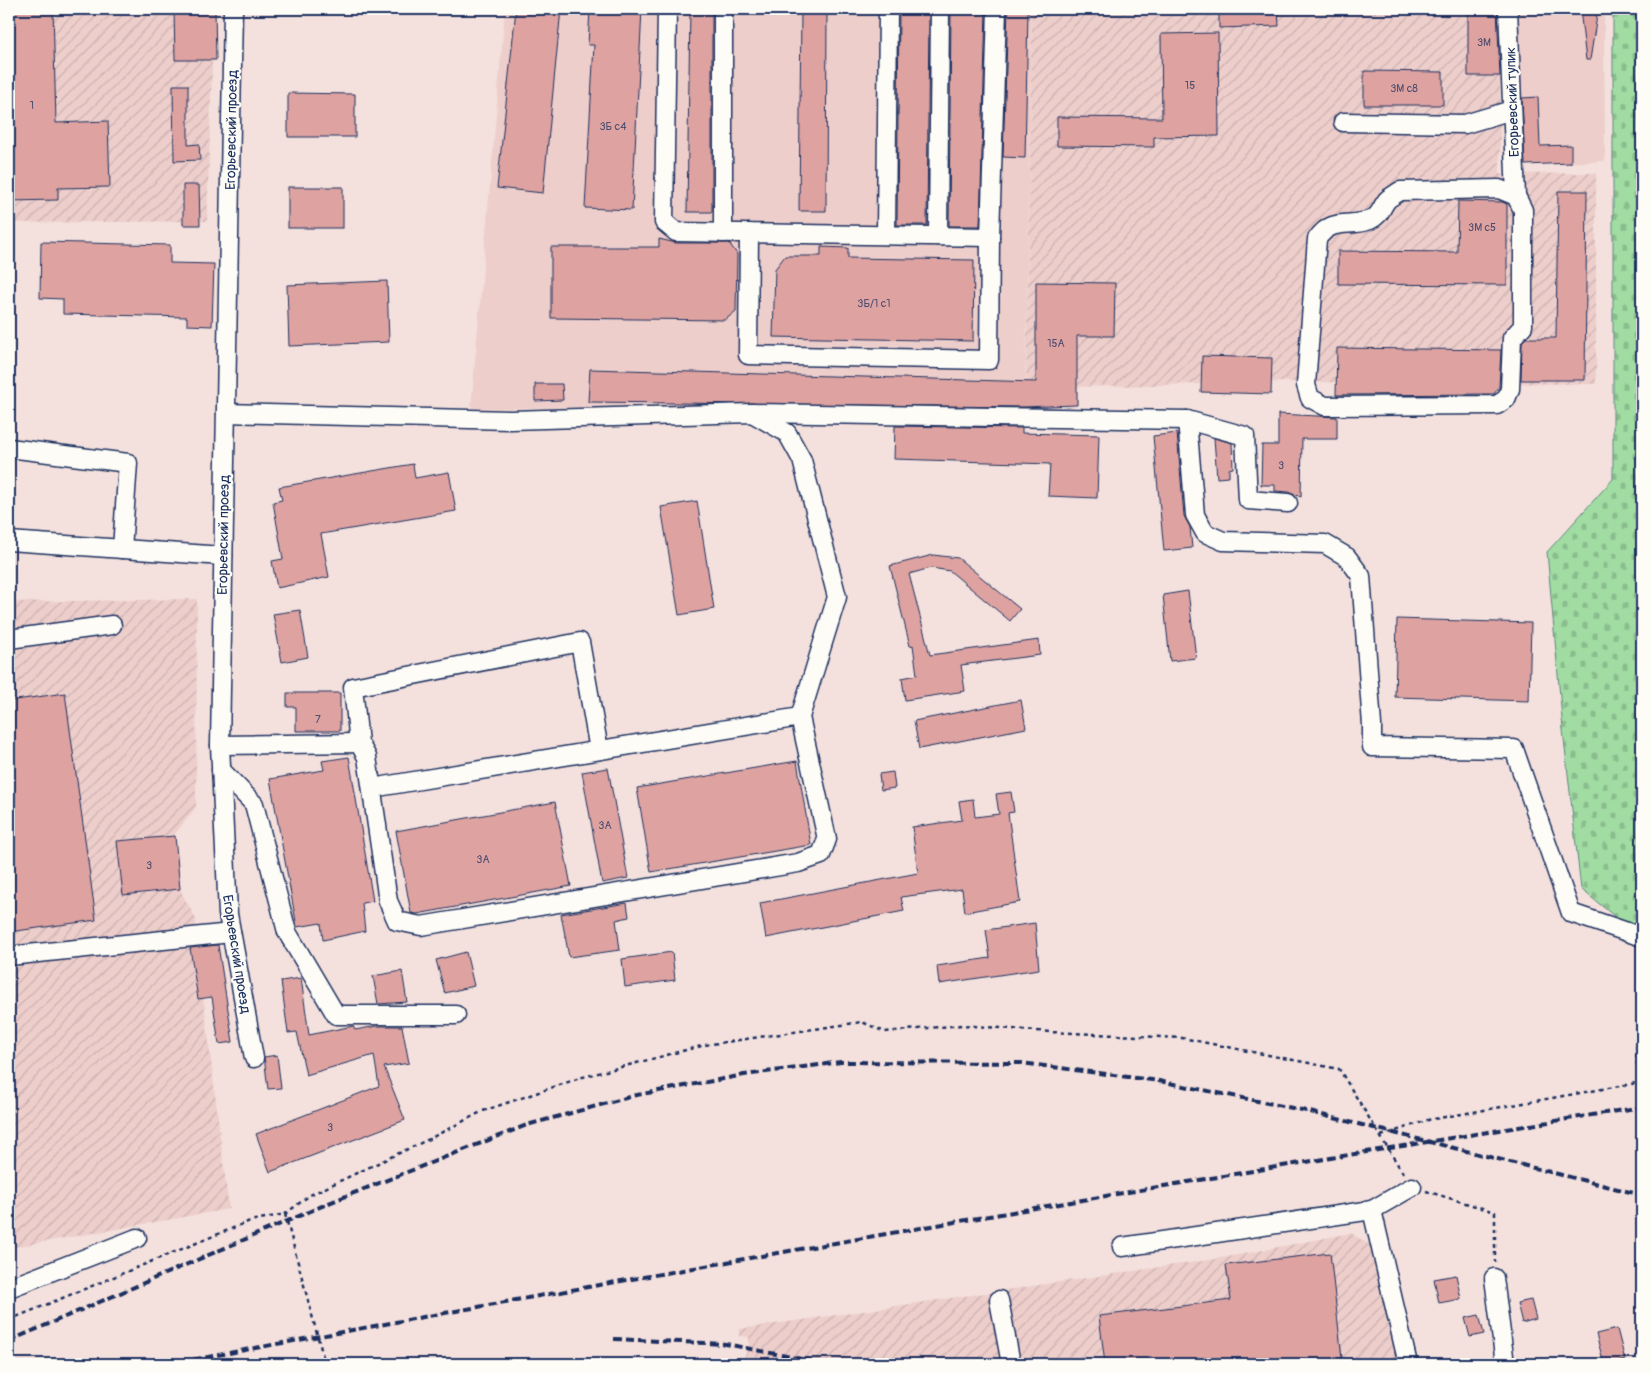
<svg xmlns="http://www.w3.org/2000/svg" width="1651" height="1373" viewBox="0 0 1651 1373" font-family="Pangolin,sans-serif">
<defs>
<pattern id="industrial-furrows" width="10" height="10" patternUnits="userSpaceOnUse" patternTransform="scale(1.25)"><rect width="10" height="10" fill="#edcecb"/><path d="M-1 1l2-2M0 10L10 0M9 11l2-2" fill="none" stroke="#cbb1b1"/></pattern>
<pattern id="cemetery-stones" width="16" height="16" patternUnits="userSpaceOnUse" patternTransform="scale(1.25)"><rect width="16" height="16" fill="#a1dca2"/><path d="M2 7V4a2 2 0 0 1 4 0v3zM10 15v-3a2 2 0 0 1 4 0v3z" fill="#8abd8e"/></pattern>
</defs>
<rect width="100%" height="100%" fill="#f4e1dd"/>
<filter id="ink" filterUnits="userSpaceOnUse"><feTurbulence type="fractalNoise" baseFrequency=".02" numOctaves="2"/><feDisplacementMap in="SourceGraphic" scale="10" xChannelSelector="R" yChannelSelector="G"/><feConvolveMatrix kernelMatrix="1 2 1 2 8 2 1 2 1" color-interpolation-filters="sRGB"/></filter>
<g filter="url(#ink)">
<g fill="#edcecb">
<path d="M505,9H1032L1025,415L590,407L471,409Z"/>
<path d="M1515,9H1604L1605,161L1518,165Z"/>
</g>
<g fill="url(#industrial-furrows)">
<path d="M9,9H214L207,221L9,223Z"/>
<path d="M1032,9H1500V174L1596,173V384L1285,382L1026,388Z"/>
<path d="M197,599L196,807L175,834L180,890L196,919L197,945L229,1209L9,1248V602Z"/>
<path d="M1351,1233L1376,1249L1400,1364H741L749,1347V1337L739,1336L740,1329L1222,1258Z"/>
</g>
<path fill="url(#cemetery-stones)" stroke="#5e8680" d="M1613,9H1642V925L1624,924L1581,889L1563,730L1547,552L1613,479Z"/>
<g fill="#dea3a1" stroke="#1b2f5e">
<path d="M9,9H53L56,123L108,121L110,187L58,188V200L9,201Z"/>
<path d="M174,9H215L216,60H175Z"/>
<path d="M516,9H561L543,193L497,188Z"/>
<path d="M590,9H642L632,210L585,208L594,45H588Z"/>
<path d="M690,9H712V212H687Z"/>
<path d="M801,9H827L826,211H799Z"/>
<path d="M899,9H929L927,225H897Z"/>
<path d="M951,9H986L980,226H949Z"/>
<path d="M1008,9H1028L1025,158L1003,157Z"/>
<path d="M1219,9H1278L1279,26L1219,28Z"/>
<path d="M1468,9H1497L1500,76H1468Z"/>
<path d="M1580,9H1598L1590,60H1586Z"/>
<path d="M1218,33L1219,136L1154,137V147L1057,146V117L1162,118L1161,34Z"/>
<path d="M1364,71L1443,72V105H1364Z"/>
<path d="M173,85H188V145L199,144L200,160L174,161Z"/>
<path d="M288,93L355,94V137H288Z"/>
<path d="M1538,97L1540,146L1571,145V163L1525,165L1522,98Z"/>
<path d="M183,185H199L200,225H183Z"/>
<rect x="288" y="187" width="55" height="41"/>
<path d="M1558,191H1587L1585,380H1521L1522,342L1526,338H1556Z"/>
<path d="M1458,201L1502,202L1507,204V285L1338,284V251L1457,252Z"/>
<path d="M659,239L676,243H729L737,254L736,311L725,320L551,318V247H659Z"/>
<path d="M41,242L170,245V263L214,264L212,326L187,325V317L63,314V299L40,298Z"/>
<path d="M821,247L848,248V258L974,260L973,341L773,337L775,269L785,256H821Z"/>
<path d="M387,281L389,342L289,346L287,285Z"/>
<path d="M1036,282L1115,283L1114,336H1077V405L1022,407L588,402L590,369L1036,382Z"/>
<path d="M1337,348L1501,350L1499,387L1494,394L1336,395Z"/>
<path d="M1202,356L1272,358L1271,394L1201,392Z"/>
<path d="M535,384H562L563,400L535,401Z"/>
<path d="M1278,414L1337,417V439H1302L1301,497L1289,492L1275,491V485H1261L1262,445H1278Z"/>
<path d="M895,426L1022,428V433L1099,435L1097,498L1048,496L1050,464L894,459Z"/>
<path d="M1177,433L1184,516L1190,527L1192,548L1164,551L1153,436Z"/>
<path d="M1214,438L1232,443L1233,468L1229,469V477L1217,478Z"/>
<path d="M413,464L415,478L449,472L456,511L321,534L329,577L277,588L272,561L283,559L273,502L282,500L279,487Z"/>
<path d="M697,501L714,609L679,615L661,507Z"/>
<path d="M933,555L958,558L1020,609L1010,621L950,571L931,568L909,574L930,655L1039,640L1040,655L961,665L965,691L905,700L902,678L917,675L913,645L910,646L890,566Z"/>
<path d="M1188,591L1196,658L1170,661L1163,595Z"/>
<path d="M300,610L308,657L282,662L273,614Z"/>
<path d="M1397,619L1531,623L1529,701L1395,697Z"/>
<path d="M65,693L96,920L9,932V701Z"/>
<path d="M287,693H340V731H296V707H287Z"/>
<path d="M1021,700L1026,728L919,749L914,721Z"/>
<path d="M349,757L373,901L362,903L365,931L323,940L321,923L297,927L270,779L324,770L322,761Z"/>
<path d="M797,761L811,845L651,872L637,788Z"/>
<path d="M608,768L628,878L602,883L582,772Z"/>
<path d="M893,772L895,788L881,790L879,774Z"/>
<path d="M1011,792L1014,812L1008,813L1020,902L965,912L962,889L901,897L904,911L766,938L760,903L918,873L912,827L962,820L959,801L973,799L975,817L999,814L996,794Z"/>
<path d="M555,802L571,886L417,914L411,913L396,831Z"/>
<path d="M175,836L180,889L123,895L117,841Z"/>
<path d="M627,903L629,917L616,920L620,950L569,957L561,914Z"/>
<path d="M1035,923L1039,969L939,984L937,966L990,958L986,930Z"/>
<path d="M218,945L233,1042L219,1044L212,997L198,999L190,948Z"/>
<path d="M466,952L474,986L445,993L436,960Z"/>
<path d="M672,952L675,980L625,987L622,959Z"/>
<path d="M402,971L407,1002L378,1004L373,976Z"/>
<path d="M301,978L309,1035L353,1026L355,1030L377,1026H402L409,1063L384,1067L405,1120L270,1172L256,1134L379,1086L374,1055L306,1075L297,1032L288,1033L281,981Z"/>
<path d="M277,1055L281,1088L268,1089L264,1057Z"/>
<path d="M1330,1253L1342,1358L1285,1364H1105L1099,1316L1231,1300L1226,1265Z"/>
<path d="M1456,1275L1461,1299L1439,1303L1434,1279Z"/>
<path d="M1531,1300L1536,1319L1522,1323L1517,1303Z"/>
<path d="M1479,1315L1484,1334L1470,1337L1465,1318Z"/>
<path d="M1617,1329L1625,1360L1604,1364L1596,1334Z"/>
</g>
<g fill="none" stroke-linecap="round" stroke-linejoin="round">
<g stroke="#1b2f5e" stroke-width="21">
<g id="minor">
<path d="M233,9L220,745L228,914L254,1058"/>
<path d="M667,9L664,222L676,232L990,237L997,9"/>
<path d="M723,9V233"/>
<path d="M1508,9L1516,196"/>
<path d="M1343,122L1465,124L1512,110"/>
<path d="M1499,189L1516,196L1523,210V326L1512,338L1510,389L1506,399L1497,405L1325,406L1310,398L1306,385L1317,239C1333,216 1349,228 1370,220C1381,215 1380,209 1387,200C1390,197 1396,194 1400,191Z"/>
<path d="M749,233L748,355L989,360L990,237"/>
<path d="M886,235L888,9"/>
<path d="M938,236L940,9"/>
<path d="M226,413L510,420L752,413L1187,420L1245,436L1248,500L1288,503"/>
<path d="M1187,420L1195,515L1205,533L1223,541L1325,544L1347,557L1361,576L1372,725V747L1514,749L1571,913L1642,937"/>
<path d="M9,448L128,463L122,549"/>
<path d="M9,541L223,556"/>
<path d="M9,639L112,625"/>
<path d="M220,745L359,743"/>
<path d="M599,750L580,642L353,687L359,743L367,757L388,901L397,921L421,926L798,863L821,855L827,839L800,717L837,597L802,460L787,433L752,413"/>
<path d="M221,770L254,804L287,932L336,1015H456"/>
<path d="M372,788L800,717"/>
<path d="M9,956L231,933"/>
<path d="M1372,1210L1412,1187"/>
<path d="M1122,1247L1372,1210L1408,1364"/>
<path d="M1494,1278L1505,1364"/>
<path d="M9,1288L137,1238"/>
<path d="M999,1300L1011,1364"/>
</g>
</g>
<g stroke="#1b2f5e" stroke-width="2.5" stroke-dasharray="4 4" stroke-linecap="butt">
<path d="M1642,1035L1636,1036L1637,1064L1642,1071"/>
<path d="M1381,1136L1428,1120L1642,1082"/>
<path d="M1426,1191L1495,1212V1262"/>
<path d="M285,1214L325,1364"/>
<path d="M9,1320L250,1221L285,1214L310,1195L427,1140L483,1111L583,1077L705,1045L862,1022L885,1032L962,1025L1050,1032L1182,1038L1339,1069L1403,1173"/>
</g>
<use href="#minor" stroke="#fdfcf7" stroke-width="18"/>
<g stroke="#1b2f5e" stroke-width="4" stroke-dasharray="8 4" stroke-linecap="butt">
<path d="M614,1339L726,1344L826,1364"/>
<path d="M9,1341L336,1200L527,1125L637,1095L744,1075L841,1062L1022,1063L1159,1081L1302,1110L1642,1195"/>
<path d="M397,1363L436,1364"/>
<path d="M170,1364C660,1272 1150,1186 1642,1107"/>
</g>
</g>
</g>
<g text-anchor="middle" stroke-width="4.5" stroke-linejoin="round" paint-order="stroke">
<g font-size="11" fill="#4c4c6f">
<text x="1484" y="46">3М</text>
<text x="1190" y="89">15</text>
<text x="1404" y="92">3М с8</text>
<text x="32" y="109">1</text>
<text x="613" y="130">3Б с4</text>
<text x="1482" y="231">3М с5</text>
<text x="874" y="307">3Б/1 с1</text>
<text x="1056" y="347">15А</text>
<text x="1281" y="469">3</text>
<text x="318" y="723">7</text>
<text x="605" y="829">3А</text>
<text x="483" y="863">3А</text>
<text x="149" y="869">3</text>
<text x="330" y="1131">3</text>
</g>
<g font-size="14" fill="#1b2f5e" stroke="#fdfcf7">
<text transform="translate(1512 102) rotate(-92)" y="5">Егорьевский тупик</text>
<text transform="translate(231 130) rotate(-89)" y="5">Егорьевский проезд</text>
<text transform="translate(223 535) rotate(-89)" y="5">Егорьевский проезд</text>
<text transform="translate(237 954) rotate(81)" y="5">Егорьевский проезд</text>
</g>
</g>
<rect width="1651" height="1373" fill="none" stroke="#fdfcf7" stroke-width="30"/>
<rect x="15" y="15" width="1621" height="1343" fill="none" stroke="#1b2f5e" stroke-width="2" filter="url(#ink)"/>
</svg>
